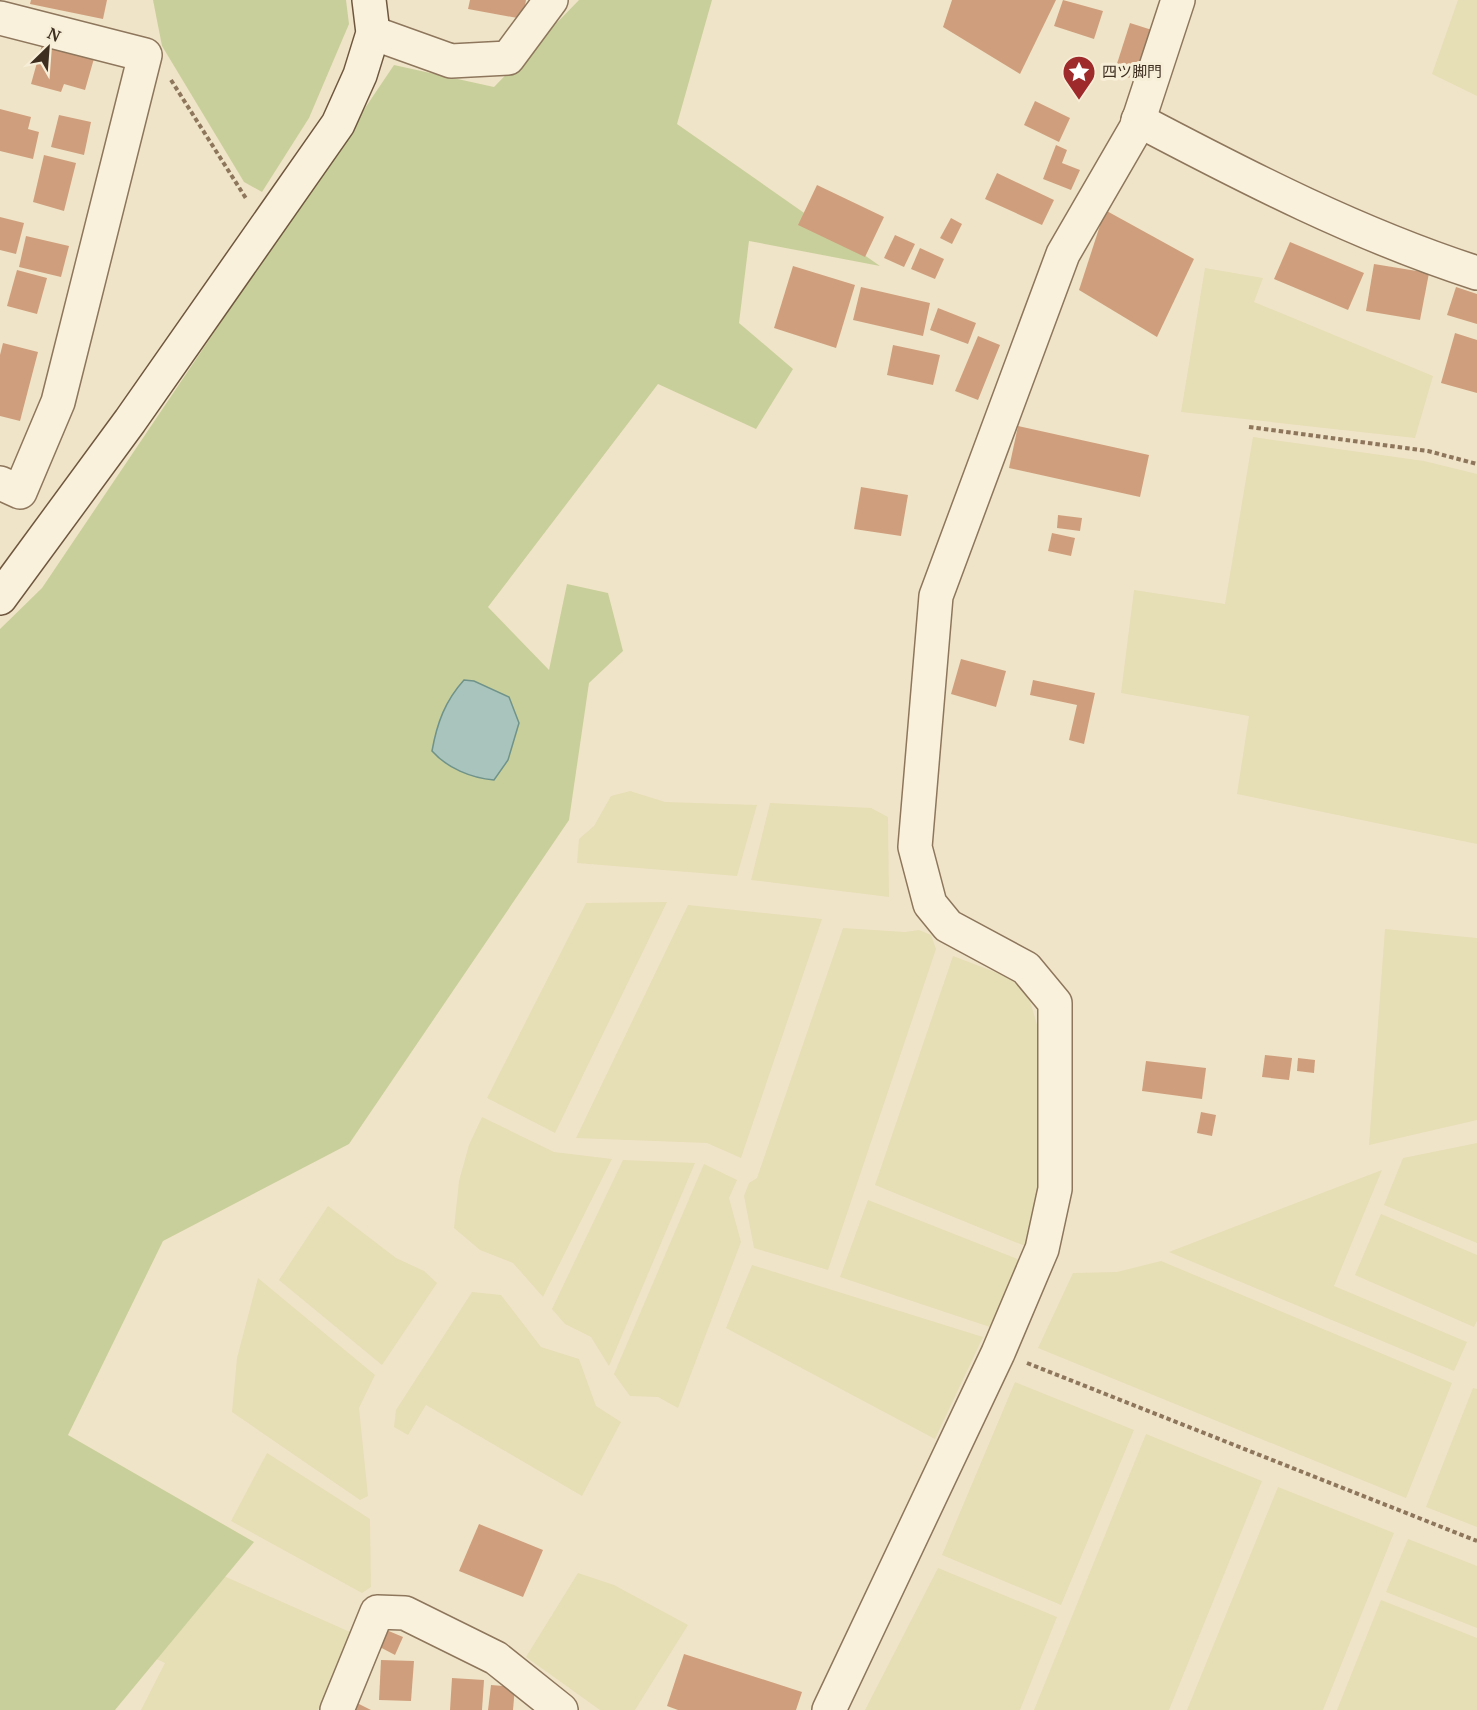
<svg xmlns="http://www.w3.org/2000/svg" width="1477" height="1710" viewBox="0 0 1477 1710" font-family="'PT Serif','Noto Sans JP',serif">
<rect width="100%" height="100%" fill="#f0e4c8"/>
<g fill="#e6deb5">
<path d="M1458,0H1477V96L1432,74Z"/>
<path d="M1205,268L1263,278L1254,302L1433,376L1415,438L1181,412Z"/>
<path d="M1253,437L1424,461L1477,474V844L1237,794L1249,716L1121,693L1134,590L1225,604Z"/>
<path d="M630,791L665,802L757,805L737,876L577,863L579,839L594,826L611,796Z"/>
<path d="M770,803L871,808L888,817L889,897L751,880Z"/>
<path d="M667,902L555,1133L487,1098L586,903Z"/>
<path d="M688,905L822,919L741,1158L707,1143L576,1138Z"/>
<path d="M843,928L905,932L919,930L931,935L936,949L828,1270L754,1248L744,1196L749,1183L757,1178Z"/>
<path d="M1385,929L1477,938V1120L1369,1145Z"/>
<path d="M953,956L1008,977L1028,994L1040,1035L1038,1219L1025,1246L875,1185Z"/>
<path d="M482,1117L554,1152L612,1159L543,1297L513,1263L480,1250L454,1228L459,1181L469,1145Z"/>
<path d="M1477,1143V1243L1384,1205L1403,1158Z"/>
<path d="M623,1160L695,1163L609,1366L591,1337L565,1324L552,1309Z"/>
<path d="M704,1164L737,1180L729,1198L741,1242L678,1408L658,1397L630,1396L614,1374Z"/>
<path d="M1382,1170L1334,1286L1467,1342L1454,1371L1169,1252Z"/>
<path d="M868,1200L1020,1260L990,1327L840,1277Z"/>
<path d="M328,1206L396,1258L424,1271L437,1283L382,1365L279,1280Z"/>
<path d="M1381,1214L1477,1255V1321L1474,1327L1355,1275Z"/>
<path d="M1161,1261L1452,1383L1406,1498L1038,1348L1073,1273L1117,1272Z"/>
<path d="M752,1265L983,1337L935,1439L726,1328Z"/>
<path d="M258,1278L375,1375L359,1408L368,1496L360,1500L232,1412L237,1358Z"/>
<path d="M472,1292L501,1295L541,1347L579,1359L596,1406L621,1422L582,1496L426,1405L408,1435L394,1427L396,1410Z"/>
<path d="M1015,1382L1134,1430L1061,1605L942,1555Z"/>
<path d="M1473,1388L1477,1389V1527L1426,1507Z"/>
<path d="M1146,1434L1262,1481L1169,1710H1034Z"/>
<path d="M267,1453L370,1519L371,1587L362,1593L231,1521Z"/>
<path d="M1278,1487L1394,1533L1323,1710H1187Z"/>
<path d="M1408,1539L1477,1566V1628L1386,1592Z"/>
<path d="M183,1558L350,1632L330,1688L318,1710H141L165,1663L139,1651Z"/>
<path d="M938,1568L1057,1617L1020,1710H865Z"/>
<path d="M578,1573L614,1585L688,1625L635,1710H600L526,1657Z"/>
<path d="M1381,1600L1477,1638V1710H1337Z"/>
</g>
<g fill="#c9cf9b">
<path d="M153,0H346L349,24L309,118L262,192L244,182L162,46Z"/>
<path d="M579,0H712L677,124L880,266L749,241L739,323L793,369L756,429L658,384L488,607L549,670L567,584L608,593L623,651L589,683L569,820L349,1144L163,1241L68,1435L254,1542L115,1710H0V629L42,588L394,65L494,87Z"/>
</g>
<path fill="#a9c4bc" stroke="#6f938a" stroke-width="1.5" d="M464,680L474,681L509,697L519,723L508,760L494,780C471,778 447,768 432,751C437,723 445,701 464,680Z"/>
<g fill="#cf9f7d">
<path d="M31,0H107L103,19L30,4Z"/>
<path d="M470,0H526L523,19L468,9Z"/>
<path d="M952,0H1056L1020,74L943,27Z"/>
<path d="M1063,0L1103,11L1094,39L1054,26Z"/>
<path d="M1130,23L1152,30L1136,80L1114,73Z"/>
<path d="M43,41L95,55L85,90L64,84L61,92L31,84Z"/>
<path d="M1035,101L1070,118L1059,142L1024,125Z"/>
<path d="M0,109L31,117L28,129L39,132L33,159L0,151Z"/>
<path d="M59,115L91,122L84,155L51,147Z"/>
<path d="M1056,145L1067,150L1062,163L1080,170L1071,190L1043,179Z"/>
<path d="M44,155L76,163L64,211L33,202Z"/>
<path d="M997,173L1054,200L1042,225L985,199Z"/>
<path d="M817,185L884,217L865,257L798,225Z"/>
<path d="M1105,210L1194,259L1157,337L1079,290Z"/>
<path d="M0,217L24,223L16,254L0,250Z"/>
<path d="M951,218L962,224L952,244L940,238Z"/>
<path d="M895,235L915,244L904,267L884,258Z"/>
<path d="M26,236L69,246L61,277L19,267Z"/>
<path d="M1290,242L1364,273L1348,310L1274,279Z"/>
<path d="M920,248L944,259L935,279L911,269Z"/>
<path d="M1374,264L1429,273L1420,320L1366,311Z"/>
<path d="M793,266L855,285L836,348L774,328Z"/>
<path d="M17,270L47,278L37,314L7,306Z"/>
<path d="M861,287L930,303L923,336L853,320Z"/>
<path d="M1456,287L1477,294V324L1447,315Z"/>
<path d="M938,308L976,323L968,344L930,330Z"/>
<path d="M1455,333L1477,340V393L1441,383Z"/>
<path d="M978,336L1000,345L978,400L955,391Z"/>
<path d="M3,343L38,352L20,421L0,416V355Z"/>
<path d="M893,345L940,355L933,385L887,375Z"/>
<path d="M1018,426L1149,455L1140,497L1009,468Z"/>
<path d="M861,487L908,495L901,536L854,529Z"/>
<path d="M1058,515L1082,518L1080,531L1057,528Z"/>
<path d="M1052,533L1075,538L1071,556L1048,551Z"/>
<path d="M961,659L1006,671L996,707L951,694Z"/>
<path d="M1033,680L1095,693L1084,744L1069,740L1077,705L1030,695Z"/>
<path d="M1265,1055L1292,1058L1289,1080L1262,1077Z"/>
<path d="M1298,1058L1315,1060L1314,1073L1297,1071Z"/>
<path d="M1146,1061L1206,1068L1202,1099L1142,1091Z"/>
<path d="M1201,1112L1216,1115L1212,1136L1197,1133Z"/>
<path d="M479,1524L543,1550L523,1597L459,1571Z"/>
<path d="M384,1629L403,1637L395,1655L376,1645Z"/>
<path d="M684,1654L802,1692L796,1710H678L667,1706Z"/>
<path d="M381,1660L414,1661L411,1701L379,1700Z"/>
<path d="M452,1678L484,1680L482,1710H450Z"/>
<path d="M491,1685L515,1687L513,1710H488Z"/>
<path d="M355,1702L371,1710H351Z"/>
</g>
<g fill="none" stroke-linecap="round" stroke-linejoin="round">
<g stroke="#8d765c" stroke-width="36">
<g id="street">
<path d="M0,18L145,55L58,402L20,492L0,483"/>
<path d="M373,33L451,61L508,58L551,0"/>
<path d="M1138,120C1248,178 1359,235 1477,273"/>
<path d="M337,1710L377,1612L405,1613L496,1658L561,1710"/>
<path d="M829,1710L998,1353L1042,1249L1055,1189V1003L1026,968L948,926L930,904L915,847L936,596L1063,254L1136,128L1178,0"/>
</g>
</g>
<g stroke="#6f573f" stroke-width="36">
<path id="secondary" d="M0,598L130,421L338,124L360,75L373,33L369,0"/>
</g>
<g stroke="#8d765c" stroke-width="4" stroke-dasharray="4.5 3" stroke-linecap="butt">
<path d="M171,80L247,200"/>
<path d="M1249,427L1428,451L1477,464"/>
<path d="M1027,1363L1477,1541"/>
</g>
<use href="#street" stroke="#faf1dc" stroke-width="33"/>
<use href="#secondary" stroke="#faf1dc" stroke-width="33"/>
</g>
<defs>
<g id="sight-pin" transform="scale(1.725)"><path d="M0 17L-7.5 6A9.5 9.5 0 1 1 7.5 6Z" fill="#9e2a2b" stroke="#f7eed8"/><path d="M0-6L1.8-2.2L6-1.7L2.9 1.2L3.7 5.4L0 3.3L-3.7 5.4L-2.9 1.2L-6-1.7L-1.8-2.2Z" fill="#fff"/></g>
</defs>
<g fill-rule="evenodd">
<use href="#sight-pin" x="1079" y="72"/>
</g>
<g text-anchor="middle" stroke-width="6" stroke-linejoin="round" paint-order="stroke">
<g font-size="15" fill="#3d2e20" stroke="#f7eed8" text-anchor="start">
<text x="1102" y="77">四ツ脚門</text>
</g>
</g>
<g transform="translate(48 48) rotate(25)" stroke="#f7eed8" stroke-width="4.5" paint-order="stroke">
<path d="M0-4.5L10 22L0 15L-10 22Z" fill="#3d2e20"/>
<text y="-9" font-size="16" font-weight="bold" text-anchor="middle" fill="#3d2e20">N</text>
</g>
</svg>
